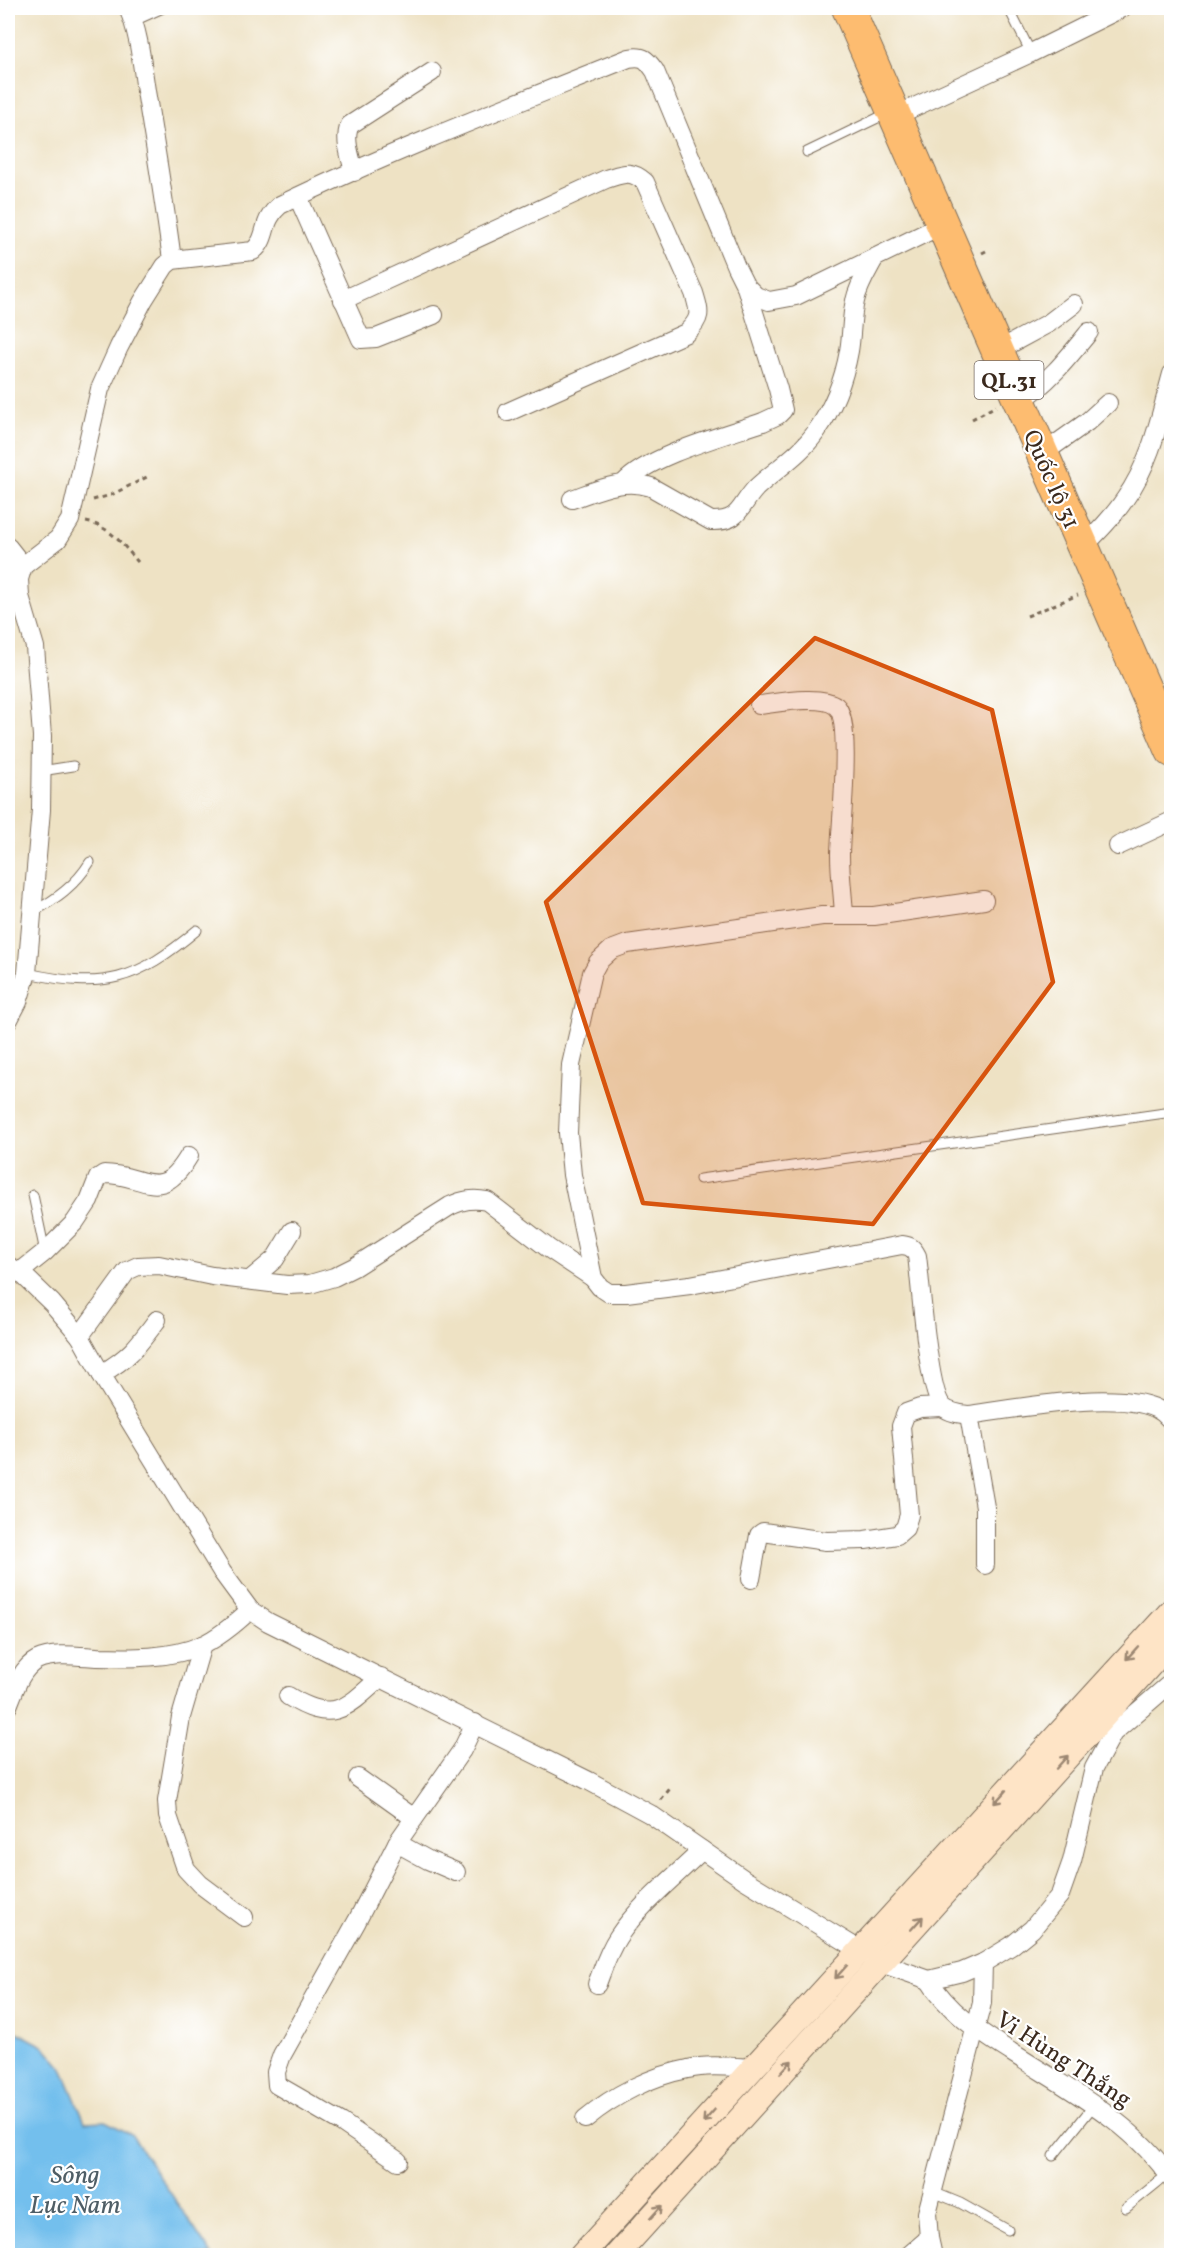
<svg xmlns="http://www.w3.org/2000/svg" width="1179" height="2263" viewBox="0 0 1179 2263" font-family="Vollkorn,serif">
<rect width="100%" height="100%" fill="#fff"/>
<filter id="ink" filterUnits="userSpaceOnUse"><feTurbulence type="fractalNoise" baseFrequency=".0167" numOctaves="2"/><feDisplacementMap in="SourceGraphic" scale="12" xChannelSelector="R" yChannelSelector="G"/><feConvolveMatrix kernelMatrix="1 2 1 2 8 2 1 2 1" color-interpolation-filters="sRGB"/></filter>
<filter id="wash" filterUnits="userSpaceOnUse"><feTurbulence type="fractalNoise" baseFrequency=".008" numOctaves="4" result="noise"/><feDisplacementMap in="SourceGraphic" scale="24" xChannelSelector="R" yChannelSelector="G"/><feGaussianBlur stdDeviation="1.35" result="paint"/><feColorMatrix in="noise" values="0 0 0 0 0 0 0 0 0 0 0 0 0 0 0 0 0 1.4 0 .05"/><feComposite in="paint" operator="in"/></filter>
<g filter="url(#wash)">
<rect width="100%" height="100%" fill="#eee2c4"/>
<path fill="#73bfed" stroke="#577486" stroke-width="1.5" d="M8,2027L45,2047L61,2066L85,2122L105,2121L131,2134L212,2255H8Z"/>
</g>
<g filter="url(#ink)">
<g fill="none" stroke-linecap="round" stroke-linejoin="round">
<g stroke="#7a6a58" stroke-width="11">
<g id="lane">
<path d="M1009,9L1031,53"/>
<path d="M134,21L163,8"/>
<path d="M807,152L888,113"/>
<path d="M41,771L73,766"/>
<path d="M33,912C56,899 76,885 90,862"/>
<path d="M27,973C105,990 136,981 197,930"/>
<path d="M700,1179L1172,1112"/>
<path d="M33,1195L45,1252"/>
<path d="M1053,2156L1094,2105"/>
<path d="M933,2192L960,2203L1008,2230"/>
<path d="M1126,2208L1168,2174"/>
</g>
</g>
<g stroke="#7a6a58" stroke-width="20">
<g id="street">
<path d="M128,8C140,35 142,67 147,97C156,151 165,206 172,260"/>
<path d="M895,116L1031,53L1122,8"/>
<path d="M354,172C351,157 343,139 350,125L432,72"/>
<path d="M298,197L361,339L376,338L434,315"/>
<path d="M343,300L606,179C623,174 630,169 645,182L694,293C700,313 702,318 686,333L508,412"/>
<path d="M997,351L1049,323L1074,304"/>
<path d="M1019,402C1048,383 1067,359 1089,332"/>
<path d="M1042,454L1087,422L1108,403"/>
<path d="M624,483C650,455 726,435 763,422L778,415L783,410L778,389L746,287"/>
<path d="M572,499C598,490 623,478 651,487L711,521C741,522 739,506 756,488C776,469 800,455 816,432C833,408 844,379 849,351C852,334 851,317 855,301C858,286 867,272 874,259"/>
<path d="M8,547L23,566"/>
<path d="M1082,548C1098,532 1113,517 1125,499C1151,463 1160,417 1172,374"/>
<path d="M759,705C777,703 821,694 836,706C853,720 840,830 840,855C840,875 843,895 844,915"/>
<path d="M1118,846L1172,821"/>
<path d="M984,900L874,916H822L627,944L611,950L598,962L592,973L571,1065L568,1133L572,1175L593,1278L600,1287L609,1293H626L690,1285L902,1245C911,1246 913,1248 917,1256C921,1283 927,1391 943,1407C950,1413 961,1414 969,1415C1012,1409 1127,1387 1162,1412C1165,1414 1168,1418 1172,1421"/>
<path d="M8,1021L18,1002L27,973L41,810L42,736L35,647L20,596L19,579L23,566L58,539L70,520L100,389L119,347L143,301L165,266L172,260L253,251C269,238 260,222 280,205C394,150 512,105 629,58C644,55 647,60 655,71L736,267L745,285L756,296L769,301L796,296L942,225"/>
<path d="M8,1266L20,1272L52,1303L80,1336L101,1374L222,1572L250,1610L268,1622L589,1781L650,1814L745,1880L881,1963L929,1980L962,1972L983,1963L1011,1946L1032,1929L1060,1895L1072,1861L1094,1768L1113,1733L1172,1682"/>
<path d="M20,1272L45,1252L75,1222L89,1201L98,1178L104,1174C145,1174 160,1205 189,1156"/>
<path d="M250,1280L275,1259L292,1231"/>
<path d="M80,1336L127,1271L138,1266L159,1265L212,1276L287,1285L310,1284L334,1277L354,1267L450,1206C463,1200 473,1198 487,1201L548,1248L593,1278"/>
<path d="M101,1374C130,1357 137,1347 157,1320"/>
<path d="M969,1415L985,1507V1565"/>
<path d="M751,1579L759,1535L763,1532L826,1541L865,1540L897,1535L905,1528L909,1515L901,1426L906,1413L920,1408L943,1407"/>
<path d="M202,1645L181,1717L167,1801L168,1816L186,1869L200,1884L244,1917"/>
<path d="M288,1696C333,1724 346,1709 381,1677"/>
<path d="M8,1706C14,1691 21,1668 37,1660C53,1652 79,1656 97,1657C130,1658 171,1659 202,1645C220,1637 236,1623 250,1610"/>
<path d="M358,1778L414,1818"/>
<path d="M397,1843L428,1860L456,1872"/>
<path d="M929,1980C948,2012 980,2032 1011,2052C1068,2089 1133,2122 1172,2180"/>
<path d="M597,1984C603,1968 608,1952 618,1937C640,1904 674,1878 702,1850"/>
<path d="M585,2119C614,2095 651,2076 688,2069C708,2064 732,2067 753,2068"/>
<path d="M398,2161L341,2122L277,2085L276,2072L282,2055L357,1921L397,1843L462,1750L475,1723"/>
<path d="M908,2256L929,2238"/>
<path d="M933,2256L929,2238L927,2213L982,2003L983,1963"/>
</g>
</g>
<g stroke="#7a6a58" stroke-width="26">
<g id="secondary">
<path d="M581,2256L1172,1610"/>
<path d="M616,2256L1172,1641"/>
</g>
</g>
<g stroke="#7a6a58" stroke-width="34">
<path id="highway" d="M848,8L1172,751"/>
</g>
<g stroke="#7a6a58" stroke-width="3" stroke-dasharray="4.5 4.5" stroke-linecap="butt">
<path d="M982,253L990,249"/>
<path d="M972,419L996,406"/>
<path d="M93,500L111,495L149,476"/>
<path d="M86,522C110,526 123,545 138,562"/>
<path d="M1027,616L1078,595"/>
<path d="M661,1800L672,1786"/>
</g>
<use href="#lane" stroke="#fff" stroke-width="9"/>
<use href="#street" stroke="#fff" stroke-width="18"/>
<use href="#secondary" stroke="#fee4c6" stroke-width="24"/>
<use href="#highway" stroke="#fdbc70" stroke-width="32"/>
</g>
<defs><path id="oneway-shaft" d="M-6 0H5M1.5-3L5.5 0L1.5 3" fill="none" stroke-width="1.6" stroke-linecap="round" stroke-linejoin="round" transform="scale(1.5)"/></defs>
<g stroke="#9c8772">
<use href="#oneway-shaft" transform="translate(1132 1653) rotate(132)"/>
<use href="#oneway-shaft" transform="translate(1062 1762) rotate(-48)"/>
<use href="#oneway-shaft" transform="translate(1000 1797) rotate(132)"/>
<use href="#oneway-shaft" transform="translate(917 1923) rotate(-48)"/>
<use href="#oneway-shaft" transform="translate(841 1972) rotate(132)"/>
<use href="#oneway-shaft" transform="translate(786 2067) rotate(-48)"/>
<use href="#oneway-shaft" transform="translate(709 2116) rotate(132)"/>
<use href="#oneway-shaft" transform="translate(656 2212) rotate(-48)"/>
</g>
</g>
<path fill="#d7540e" fill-opacity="0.2" stroke="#d7540e" stroke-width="4.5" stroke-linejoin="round" d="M815,638L992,710L1053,982L873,1224L643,1203L546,902Z"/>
<g text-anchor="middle" stroke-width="4.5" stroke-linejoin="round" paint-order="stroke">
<rect fill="#fff" stroke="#766a62" stroke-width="1.5" x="974.5" y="361" width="69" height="38" rx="4.5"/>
<g font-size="22" font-weight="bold" fill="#3b2a1e">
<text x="1009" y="388">QL.31</text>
</g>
<g font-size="24" fill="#3b2a1e" stroke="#fff">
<text transform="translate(1052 479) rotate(66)" y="8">Quốc lộ 31</text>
<text transform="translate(1064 2059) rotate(33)" y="8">Vi Hùng Thắng</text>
</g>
<g font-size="26" font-style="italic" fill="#4f5e66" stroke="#fff">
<text x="75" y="2183">Sông<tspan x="75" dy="30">Lục Nam</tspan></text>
</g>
</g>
<rect width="1179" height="2263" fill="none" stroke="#fff" stroke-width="30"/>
</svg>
